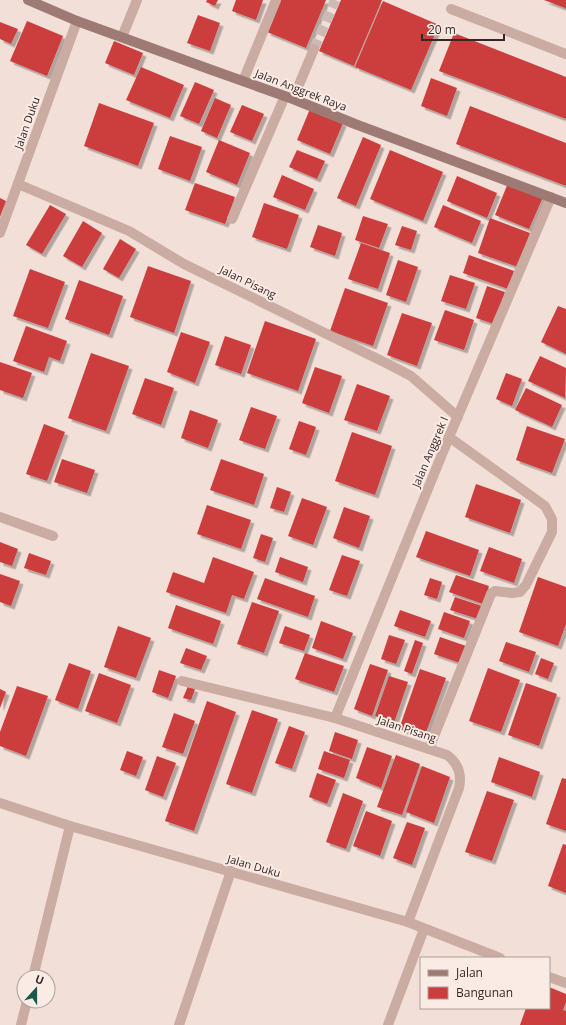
<svg xmlns="http://www.w3.org/2000/svg" width="566" height="1025" viewBox="0 0 566 1025" font-family="'Open Sans',sans-serif">
<defs>
<filter id="shadow"><feDropShadow dx="3.5" dy="3.5" stdDeviation="0" flood-color="#0004"/></filter>
</defs>
<rect width="100%" height="100%" fill="#f2dfd8"/>
<g fill="#cc3c3c" filter="url(#shadow)">
<path d="M207,0H218L215,6L206,2Z"/>
<path d="M236,0H263L256,20L232,11Z"/>
<path d="M281,0H326L306,48L267,32Z"/>
<path d="M341,0H382L354,66L319,51Z"/>
<path d="M544,0H566V9L565,8Z"/>
<path d="M383,1L439,25L411,90L355,67Z"/>
<path d="M198,15L220,23L210,51L187,43Z"/>
<path d="M27,21L63,36L47,76L10,61Z"/>
<path d="M0,22L18,29L11,44L0,39Z"/>
<path d="M454,33L566,77V119L439,71Z"/>
<path d="M114,41L143,53L134,75L105,63Z"/>
<path d="M141,67L184,85L170,118L126,100Z"/>
<path d="M431,78L457,88L447,116L421,106Z"/>
<path d="M195,82L214,90L199,124L180,116Z"/>
<path d="M215,98L231,105L217,138L201,131Z"/>
<path d="M99,103L154,123L138,166L84,146Z"/>
<path d="M242,105L264,114L252,141L230,132Z"/>
<path d="M470,106L566,143V186L456,144Z"/>
<path d="M310,109L343,123L330,154L297,140Z"/>
<path d="M170,136L202,147L190,181L158,169Z"/>
<path d="M363,137L381,145L356,206L337,198Z"/>
<path d="M219,140L250,153L237,185L206,172Z"/>
<path d="M297,150L325,161L317,179L289,167Z"/>
<path d="M390,150L443,172L423,221L370,199Z"/>
<path d="M282,175L314,189L305,210L273,197Z"/>
<path d="M457,176L497,193L487,218L447,201Z"/>
<path d="M195,183L235,197L225,224L185,210Z"/>
<path d="M508,183L543,197L529,229L495,215Z"/>
<path d="M0,198L6,201L0,217Z"/>
<path d="M264,203L299,215L287,249L252,237Z"/>
<path d="M50,205L66,214L42,254L26,245Z"/>
<path d="M443,205L481,221L472,243L434,227Z"/>
<path d="M363,216L388,224L379,248L355,240Z"/>
<path d="M490,218L530,233L518,267L478,253Z"/>
<path d="M83,221L102,233L82,267L63,256Z"/>
<path d="M318,225L342,233L335,256L310,247Z"/>
<path d="M402,226L417,231L411,250L395,245Z"/>
<path d="M120,239L136,249L119,278L103,269Z"/>
<path d="M361,243L390,253L378,289L348,279Z"/>
<path d="M469,255L514,271L508,289L463,273Z"/>
<path d="M398,260L418,267L406,302L386,295Z"/>
<path d="M148,266L191,281L174,333L130,317Z"/>
<path d="M30,269L65,282L48,328L13,316Z"/>
<path d="M450,275L475,283L466,309L441,301Z"/>
<path d="M79,280L123,296L109,335L65,319Z"/>
<path d="M487,286L505,292L494,324L476,318Z"/>
<path d="M345,288L388,303L373,346L330,331Z"/>
<path d="M558,306L566,309V354L541,342Z"/>
<path d="M445,310L474,320L464,350L434,340Z"/>
<path d="M402,313L432,323L417,366L387,355Z"/>
<path d="M265,321L316,339L298,391L247,373Z"/>
<path d="M26,326L67,341L60,361L49,357L44,372L13,361Z"/>
<path d="M181,332L210,342L195,383L167,372Z"/>
<path d="M225,336L251,345L241,374L215,365Z"/>
<path d="M91,353L129,366L106,431L68,418Z"/>
<path d="M540,356L566,368L565,398L528,381Z"/>
<path d="M0,362L32,373L23,398L0,390Z"/>
<path d="M315,367L342,376L329,413L302,403Z"/>
<path d="M506,373L522,379L512,406L496,399Z"/>
<path d="M145,378L174,388L161,425L132,414Z"/>
<path d="M357,384L390,396L377,431L344,420Z"/>
<path d="M526,388L562,405L552,427L515,410Z"/>
<path d="M251,407L277,416L265,449L239,440Z"/>
<path d="M190,410L218,420L208,448L181,438Z"/>
<path d="M299,421L316,427L306,455L289,449Z"/>
<path d="M44,424L65,432L47,481L26,474Z"/>
<path d="M527,426L565,439L552,473L516,460Z"/>
<path d="M352,432L392,446L375,495L335,481Z"/>
<path d="M62,459L95,470L87,493L54,482Z"/>
<path d="M221,459L264,474L254,505L210,490Z"/>
<path d="M476,484L521,500L510,533L465,517Z"/>
<path d="M277,487L291,492L284,512L270,508Z"/>
<path d="M302,498L327,507L313,545L288,536Z"/>
<path d="M207,505L251,520L241,549L197,534Z"/>
<path d="M344,507L370,516L359,548L333,538Z"/>
<path d="M426,531L479,550L470,576L416,557Z"/>
<path d="M261,534L273,538L265,562L253,558Z"/>
<path d="M0,542L18,549L12,566L0,562Z"/>
<path d="M489,547L522,559L514,583L480,571Z"/>
<path d="M29,553L51,561L46,575L24,568Z"/>
<path d="M342,555L360,561L347,596L329,590Z"/>
<path d="M213,557L254,572L244,599L232,595L226,613L166,592L173,572L204,583Z"/>
<path d="M280,557L308,567L303,582L275,572Z"/>
<path d="M0,574L20,581L11,606L0,602Z"/>
<path d="M456,575L489,586L483,604L449,592Z"/>
<path d="M538,577L566,587V624L558,646L519,632Z"/>
<path d="M265,578L315,596L308,617L257,599Z"/>
<path d="M430,578L442,582L437,599L424,595Z"/>
<path d="M455,597L482,606L478,619L450,610Z"/>
<path d="M252,602L279,611L264,653L237,644Z"/>
<path d="M176,605L221,621L213,644L168,628Z"/>
<path d="M400,610L431,621L425,637L394,626Z"/>
<path d="M444,612L470,621L464,638L438,629Z"/>
<path d="M321,621L353,633L343,659L312,648Z"/>
<path d="M118,626L151,638L136,678L104,667Z"/>
<path d="M285,626L310,635L304,651L279,643Z"/>
<path d="M389,635L405,640L396,664L381,659Z"/>
<path d="M440,637L466,646L460,663L434,654Z"/>
<path d="M415,640L423,643L412,674L404,671Z"/>
<path d="M506,642L536,652L529,672L499,661Z"/>
<path d="M186,648L207,656L201,670L180,663Z"/>
<path d="M305,653L344,666L334,692L295,679Z"/>
<path d="M541,658L554,663L548,679L535,674Z"/>
<path d="M69,663L91,671L78,709L55,700Z"/>
<path d="M370,664L388,670L372,716L354,709Z"/>
<path d="M488,668L520,680L501,732L469,721Z"/>
<path d="M420,669L446,678L424,738L399,729Z"/>
<path d="M159,670L176,676L168,698L152,692Z"/>
<path d="M99,673L131,685L117,723L85,711Z"/>
<path d="M389,676L408,682L394,723L375,716Z"/>
<path d="M526,683L557,694L539,746L508,735Z"/>
<path d="M17,686L48,696L26,756L0,746V732Z"/>
<path d="M188,686L195,689L191,700L183,698Z"/>
<path d="M0,689L6,692L0,708Z"/>
<path d="M207,701L236,712L194,831L165,821Z"/>
<path d="M252,710L278,719L252,793L226,784Z"/>
<path d="M174,713L195,721L183,754L162,747Z"/>
<path d="M289,726L305,732L292,769L275,763Z"/>
<path d="M335,732L358,740L352,759L329,751Z"/>
<path d="M367,747L392,756L381,788L356,778Z"/>
<path d="M127,751L143,757L136,776L120,770Z"/>
<path d="M324,751L350,760L344,778L318,769Z"/>
<path d="M396,755L420,764L402,815L377,807Z"/>
<path d="M157,756L176,763L163,797L145,790Z"/>
<path d="M499,757L540,772L532,797L491,782Z"/>
<path d="M422,766L450,777L434,823L406,812Z"/>
<path d="M317,773L336,780L327,804L309,797Z"/>
<path d="M562,778L566,779V831L546,824Z"/>
<path d="M487,791L514,800L492,861L465,852Z"/>
<path d="M343,793L363,801L346,849L326,842Z"/>
<path d="M366,811L392,821L380,856L353,846Z"/>
<path d="M407,822L425,828L412,865L393,858Z"/>
<path d="M563,844L566,845V893L548,886Z"/>
<path d="M549,987L566,994V1002L563,1010L566,1011V1025H520L526,1008H549Z"/>
</g>
<g fill="none" stroke-linecap="round" stroke-linejoin="round">
<path stroke="#ccbab4" stroke-width="10" stroke-dasharray="10 5" stroke-linecap="butt" d="M314,49L335,0"/>
<path stroke="#cbaca3" stroke-width="10" d="M0,517L53,536"/>
<g stroke="#cbaca3" stroke-width="10">
<path d="M451,9L566,54"/>
<path d="M122,37L137,0"/>
<path d="M243,81L276,0"/>
<path d="M293,99L314,49"/>
<path d="M18,184L129,231L184,264L388,364L411,376L458,417"/>
<path d="M232,219L285,96"/>
<path d="M0,233L77,21"/>
<path d="M182,681L335,718L447,755C458,763 462,774 459,788L408,922"/>
<path d="M335,718L449,437L551,197"/>
<path d="M429,749L491,594L495,591L512,593L520,592L526,585L552,532V519L545,506L449,437"/>
<path d="M0,803L70,826L408,922L500,958"/>
<path d="M33,977L70,826"/>
<path d="M549,977L566,983"/>
<path d="M21,1025L27,1001"/>
<path d="M179,1025L231,871"/>
<path d="M388,1025L424,929"/>
</g>
<path stroke="#9e7a75" stroke-width="10" d="M28,0L77,21L209,69L293,99L355,124L566,203"/>
</g>
<g text-anchor="middle" stroke-width="4" stroke-linejoin="round" paint-order="stroke">
<g font-size="11" fill="#352726" stroke="#faebe4">
<text transform="translate(301 90) rotate(21)" y="4">Jalan Anggrek Raya</text>
<text transform="translate(27 123) rotate(-70)" y="4">Jalan Duku</text>
<text transform="translate(248 282) rotate(26)" y="4">Jalan Pisang</text>
<text transform="translate(430 452) rotate(-67)" y="4">Jalan Anggrek I</text>
<text transform="translate(407 729) rotate(18)" y="4">Jalan Pisang</text>
<text transform="translate(254 866) rotate(16)" y="4">Jalan Duku</text>
</g>
</g>
<rect x="420" y="957" width="130" height="52" fill="#faebe4" stroke="#ab9d98"/>
<rect x="428" y="970" width="20" height="6" fill="#9e7a75" stroke="#ab9d98"/>
<text x="456" y="977" font-size="12" fill="#352726">Jalan</text>
<rect x="428" y="987" width="20" height="12" fill="#cc3c3c" stroke="#ab9d98"/>
<text x="456" y="997" font-size="12" fill="#352726">Bangunan</text>
<g transform="translate(36 989) rotate(21)"><circle r="19" fill="#faebe4" stroke="#ab9d98"/>
<path d="M0-3L7 15L0 10L-7 15Z" fill="#19584d"/>
<text y="-6" font-size="11" font-weight="bold" text-anchor="middle" fill="#352726">U</text>
</g>
<path d="M422 34v6h82v-6" fill="none" stroke="#352726" stroke-width="2"/>
<text x="428" y="34" font-size="12" fill="#352726" stroke="#faebe4" stroke-width="3" paint-order="stroke">20 m</text>
</svg>
